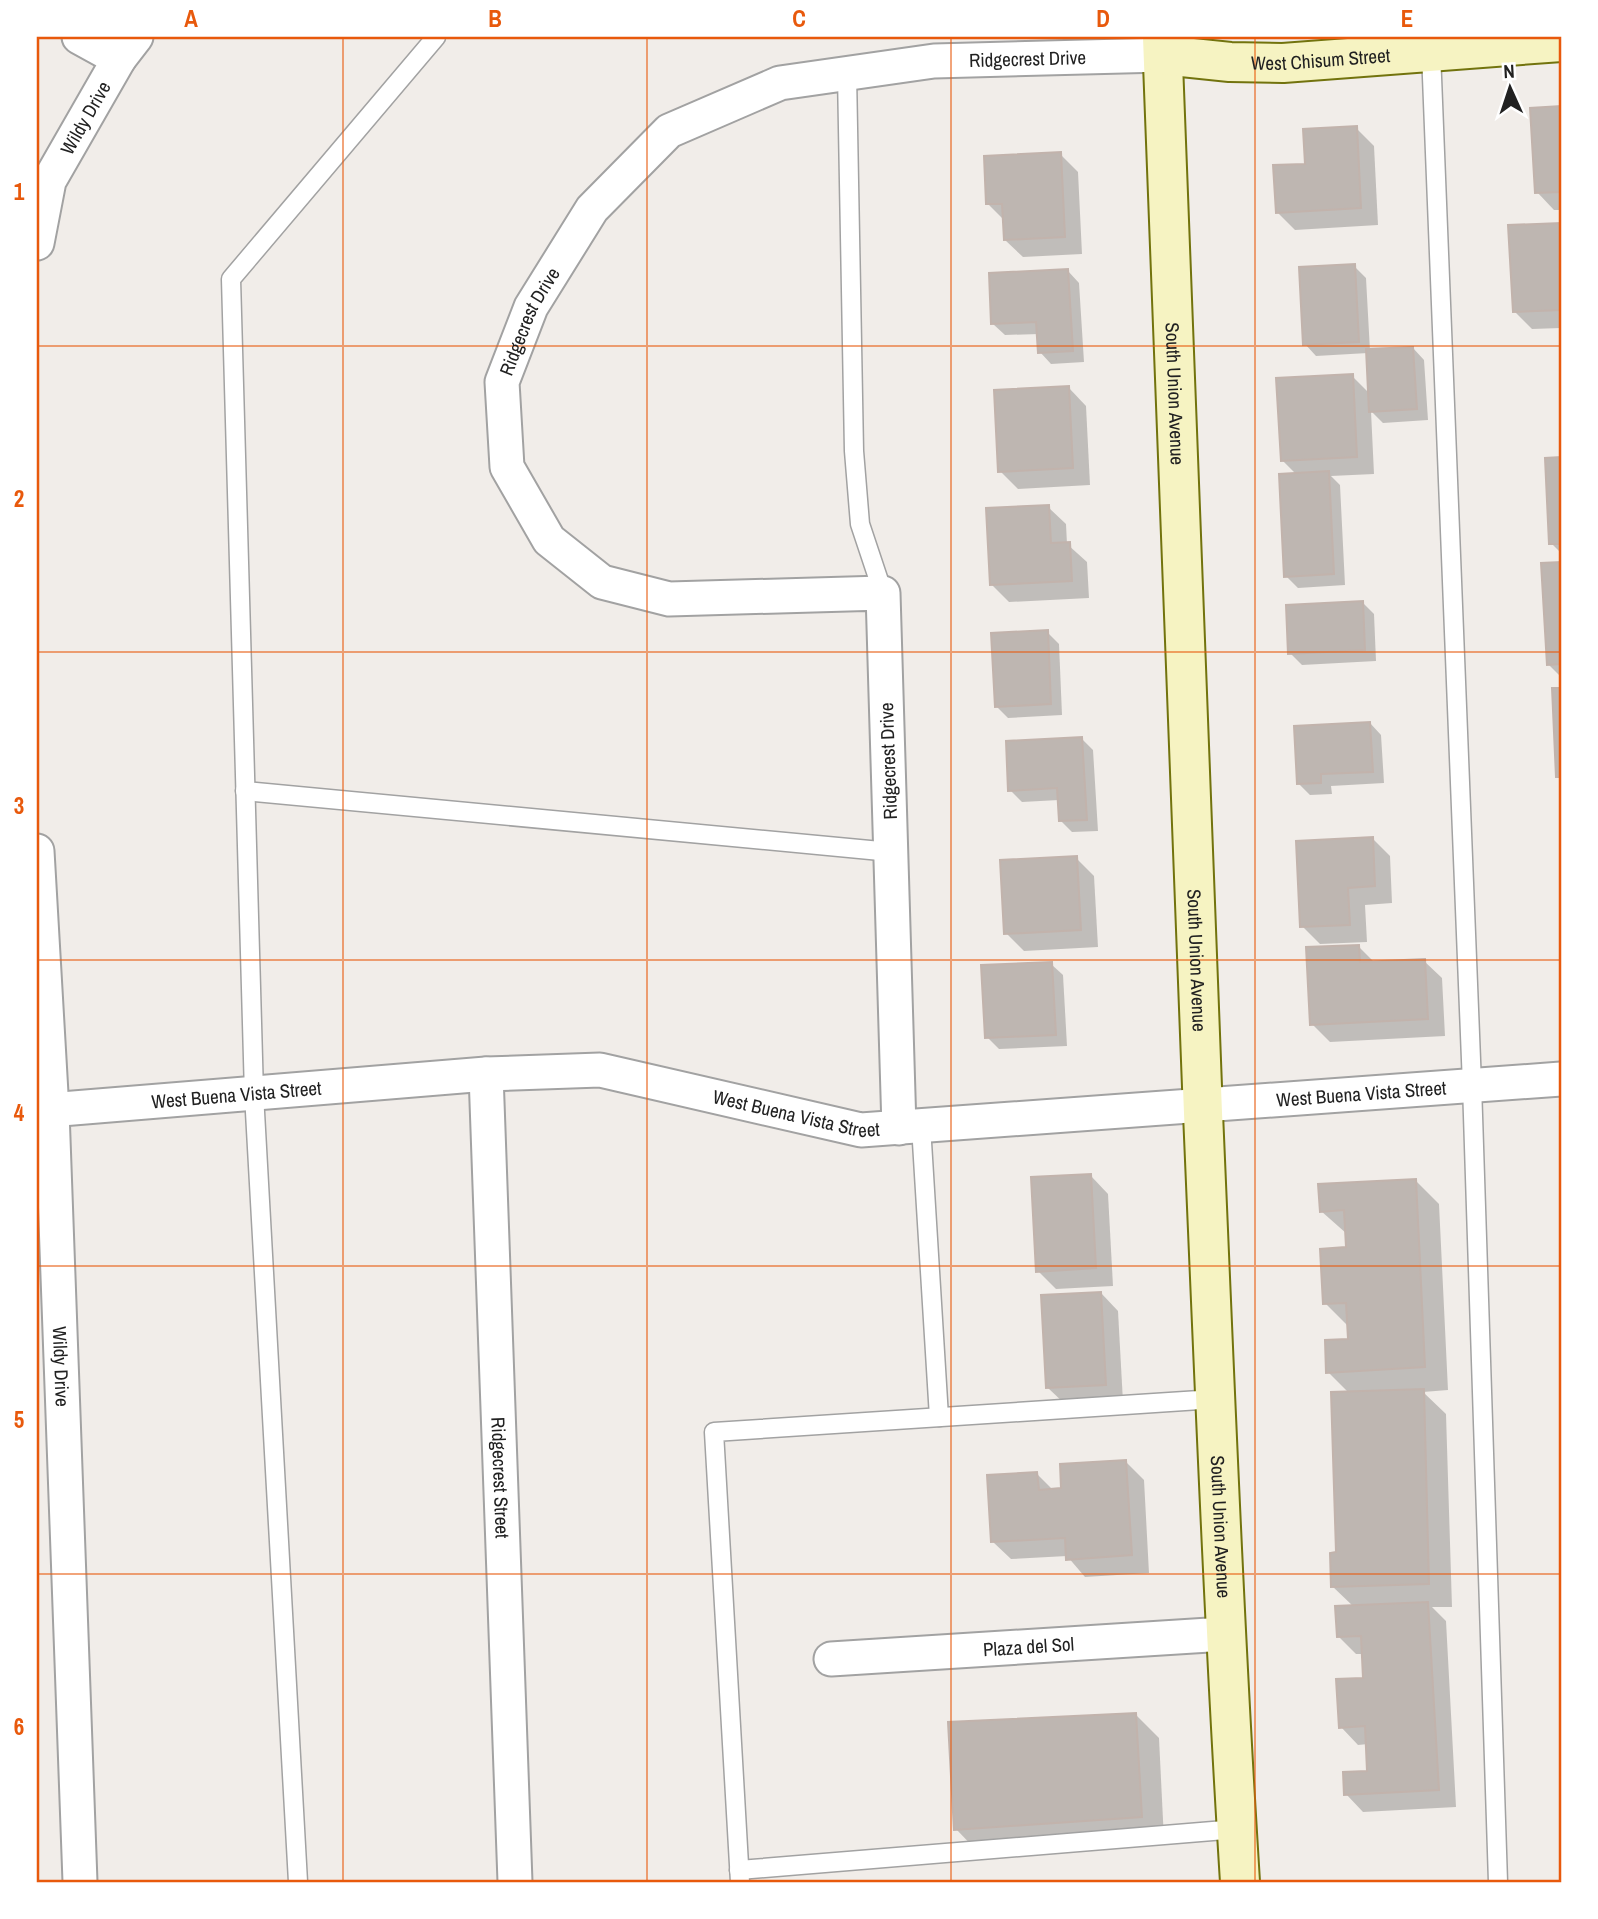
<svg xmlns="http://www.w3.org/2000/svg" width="1598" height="1919" viewBox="0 0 1598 1919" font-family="'Archivo Narrow',sans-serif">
<rect width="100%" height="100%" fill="#f1ede9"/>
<g fill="#0003">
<path d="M1561,108V210H1554L1537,192L1532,110Z"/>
<path d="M1356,128L1374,146L1378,225L1295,230L1277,212L1307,165Z"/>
<path d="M1060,154L1078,172L1082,254L1023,257L1005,240L1004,220L988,204Z"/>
<path d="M1561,224V328L1532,329L1515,312L1510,227Z"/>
<path d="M1354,266L1366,278L1370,351L1413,348L1424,360L1428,420L1383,423L1371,411L1374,474L1331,476L1340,485L1345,585L1298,588L1286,576L1297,475L1282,460L1352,376L1370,394L1368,353L1316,356L1305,344Z"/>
<path d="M1068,271L1079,283L1084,362L1051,364L1040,352L1039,334L1005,335L993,324Z"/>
<path d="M1069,388L1086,406L1090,485L1018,489L1000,471Z"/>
<path d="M1561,459V553L1551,543L1547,460Z"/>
<path d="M1048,507L1066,524L1067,544L1087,562L1089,598L1009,602L991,584Z"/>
<path d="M1561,564V677L1548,664L1543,565Z"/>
<path d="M1362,602L1374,614L1376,661L1302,665L1290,653Z"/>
<path d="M1047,632L1059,644L1062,715L1008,718L996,706Z"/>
<path d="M1370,723L1381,735L1384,783L1331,786L1332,794L1310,795L1298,783Z"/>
<path d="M1082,739L1093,750L1098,831L1072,832L1060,820L1059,800L1022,802L1010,790Z"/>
<path d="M1372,838L1390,856L1392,903L1365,905L1367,942L1320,944L1302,926Z"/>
<path d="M1076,858L1094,876L1098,947L1024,951L1006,933Z"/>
<path d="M1358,946L1375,963L1424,961L1442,978L1445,1036L1330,1042L1312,1024Z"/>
<path d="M1051,964L1063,975L1067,1046L999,1049L987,1037Z"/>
<path d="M1091,1176L1108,1194L1113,1286L1056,1289L1038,1271Z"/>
<path d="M1415,1180L1439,1204L1448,1390L1423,1392L1446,1414L1452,1607H1432L1446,1621L1456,1807L1363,1812L1346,1794L1369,1772L1368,1744L1358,1745L1341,1727L1365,1680L1364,1654H1356L1338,1636L1354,1607L1332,1586L1338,1554L1349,1393L1328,1372L1350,1341L1349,1327L1325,1303L1348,1249L1347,1234L1321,1211Z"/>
<path d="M1101,1293L1118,1311L1123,1402L1066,1405L1048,1388Z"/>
<path d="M1126,1462L1144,1480L1149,1573L1085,1577L1067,1556L1011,1559L993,1542L1036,1473L1053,1490H1063Z"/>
<path d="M1136,1715L1159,1738L1164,1840L979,1853L956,1829Z"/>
</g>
<g fill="#beb6b1" stroke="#c2b3ac" stroke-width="2">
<path d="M1561,106V192L1535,193L1530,108Z"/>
<path d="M1357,126L1361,208L1276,213L1273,165L1305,164L1303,129Z"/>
<path d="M1061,152L1065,237L1004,240L1002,204H986L984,156Z"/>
<path d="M1561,223V310L1513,312L1508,225Z"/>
<path d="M1355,264L1359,342L1303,345L1299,267Z"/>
<path d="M1068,269L1073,351L1038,353L1036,322L991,324L989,273Z"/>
<path d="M1413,347L1417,409L1369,412L1366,349Z"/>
<path d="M1353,374L1357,457L1281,461L1276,378Z"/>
<path d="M1069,386L1073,468L998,472L994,390Z"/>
<path d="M1561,457V544H1549L1545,458Z"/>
<path d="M1329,471L1334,574L1284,577L1279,474Z"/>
<path d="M1049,505L1051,543L1070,542L1072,581L990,585L986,508Z"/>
<path d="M1561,562V664L1547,665L1541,563Z"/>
<path d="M1363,601L1365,650L1288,654L1286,605Z"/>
<path d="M1048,630L1051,704L995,707L991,633Z"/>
<path d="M1552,688H1561V777H1556Z"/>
<path d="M1370,722L1373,772L1321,774V783L1297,784L1294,726Z"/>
<path d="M1082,737L1087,820L1059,821L1057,788L1008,791L1006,741Z"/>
<path d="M1373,837L1375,886L1348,888L1350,925L1300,927L1296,841Z"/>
<path d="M1077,856L1081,930L1004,934L1000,860Z"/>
<path d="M1359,945L1360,962L1425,959L1428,1019L1310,1025L1306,947Z"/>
<path d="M1052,962L1056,1035L985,1038L981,965Z"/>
<path d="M1091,1174L1096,1268L1036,1272L1031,1177Z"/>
<path d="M1416,1179L1425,1367L1326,1373L1325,1340L1348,1339L1346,1303L1323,1304L1320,1249L1346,1247L1344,1210L1320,1212L1318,1184Z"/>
<path d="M1101,1292L1106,1385L1046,1388L1041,1295Z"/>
<path d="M1424,1389L1429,1584L1331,1587L1330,1553L1336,1552L1331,1392Z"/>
<path d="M1126,1460L1132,1555L1066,1560L1065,1538L991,1542L987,1475L1037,1472L1039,1490L1061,1488L1060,1464Z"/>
<path d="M1428,1602L1439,1790L1344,1795L1343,1772L1367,1771L1365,1726L1339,1728L1336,1679L1363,1678L1361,1636L1337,1637L1335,1606Z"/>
<path d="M1136,1713L1142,1817L954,1830L948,1722Z"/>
</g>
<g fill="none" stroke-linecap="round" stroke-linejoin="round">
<g stroke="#a2a2a2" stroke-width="21">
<g id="lane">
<path d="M1431,52L1472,1085L1498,1882"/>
<path d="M847,74L854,451L860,524L883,593"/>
<path d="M245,791L891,852"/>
<path d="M921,1126L939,1417"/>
<path d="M739,1870L1237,1829"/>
<path d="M298,1882L254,1094L231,279L436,37"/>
<path d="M740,1882L714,1432L1215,1399"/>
</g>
</g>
<g stroke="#a2a2a2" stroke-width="37">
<g id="street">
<path d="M79,37L119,59"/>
<path id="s1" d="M37,243L49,181L119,59L136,37"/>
<path id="s2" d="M37,851L52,1111L80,1882"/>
<path id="s3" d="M486,1074L515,1882"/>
<path id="s4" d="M37,1111L486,1074L600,1070L861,1130L1561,1079"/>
<path id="s5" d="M899,1128L883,593L669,599L602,582L549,540L507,467L502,382L531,307L592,209L669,131L780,83L934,61L1163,55"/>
<path id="s6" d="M831,1659L1225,1634"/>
</g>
</g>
<g stroke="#72730d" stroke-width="42">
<g id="secondary">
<path id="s7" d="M1162,37C1175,395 1189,754 1203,1113C1214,1369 1224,1626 1240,1882"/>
<path id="s8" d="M1163,55L1230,62L1283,63L1561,42"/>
</g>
</g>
<use href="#lane" stroke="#fff" stroke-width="18"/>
<use href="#street" stroke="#fff" stroke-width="33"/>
<use href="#secondary" stroke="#f6f3c2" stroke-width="38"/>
</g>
<path fill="none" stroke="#e8590c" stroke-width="2" stroke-opacity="0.55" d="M343,37V1882M647,37V1882M951,37V1882M1255,37V1882M37,346H1561M37,652H1561M37,960H1561M37,1266H1561M37,1574H1561"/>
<g text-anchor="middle" stroke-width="7" stroke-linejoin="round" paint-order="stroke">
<g font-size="19" fill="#212121" stroke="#fff">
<text dy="7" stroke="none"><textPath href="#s5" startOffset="1731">Ridgecrest Drive</textPath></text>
<text dy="7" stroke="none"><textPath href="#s8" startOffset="158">West Chisum Street</textPath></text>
<text dy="7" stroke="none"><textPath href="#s1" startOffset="136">Wildy Drive</textPath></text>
<text dy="7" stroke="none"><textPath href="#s5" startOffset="1122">Ridgecrest Drive</textPath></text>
<text dy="7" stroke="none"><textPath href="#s7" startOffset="357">South Union Avenue</textPath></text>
<text transform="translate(888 761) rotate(-92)" y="7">Ridgecrest Drive</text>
<text dy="7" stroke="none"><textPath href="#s7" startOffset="924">South Union Avenue</textPath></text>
<text dy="7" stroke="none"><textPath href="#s4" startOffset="1334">West Buena Vista Street</textPath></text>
<text dy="7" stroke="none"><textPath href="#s4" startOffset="200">West Buena Vista Street</textPath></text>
<text dy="7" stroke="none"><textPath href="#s4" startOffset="766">West Buena Vista Street</textPath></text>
<text dy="7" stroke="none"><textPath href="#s2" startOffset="516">Wildy Drive</textPath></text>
<text dy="7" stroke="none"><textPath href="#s3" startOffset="404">Ridgecrest Street</textPath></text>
<text dy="7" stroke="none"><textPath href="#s7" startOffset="1491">South Union Avenue</textPath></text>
<text dy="7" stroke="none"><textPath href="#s6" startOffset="198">Plaza del Sol</textPath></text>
</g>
</g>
<rect width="1598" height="1919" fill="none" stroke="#ffffff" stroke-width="77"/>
<g transform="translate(1510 88) rotate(357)" stroke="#ffffff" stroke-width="5" paint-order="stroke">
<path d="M0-5L12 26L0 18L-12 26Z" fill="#212121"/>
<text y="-10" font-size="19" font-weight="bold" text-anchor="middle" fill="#212121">N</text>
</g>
<rect x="38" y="38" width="1522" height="1843" fill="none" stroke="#e8590c" stroke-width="2.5"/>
<g font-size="23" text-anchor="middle" font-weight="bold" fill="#e8590c">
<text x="191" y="27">A</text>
<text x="495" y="27">B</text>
<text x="799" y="27">C</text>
<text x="1103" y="27">D</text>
<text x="1407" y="27">E</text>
<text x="19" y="200">1</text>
<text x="19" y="507">2</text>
<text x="19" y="814">3</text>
<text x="19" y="1121">4</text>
<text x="19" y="1428">5</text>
<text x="19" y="1735">6</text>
</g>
</svg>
